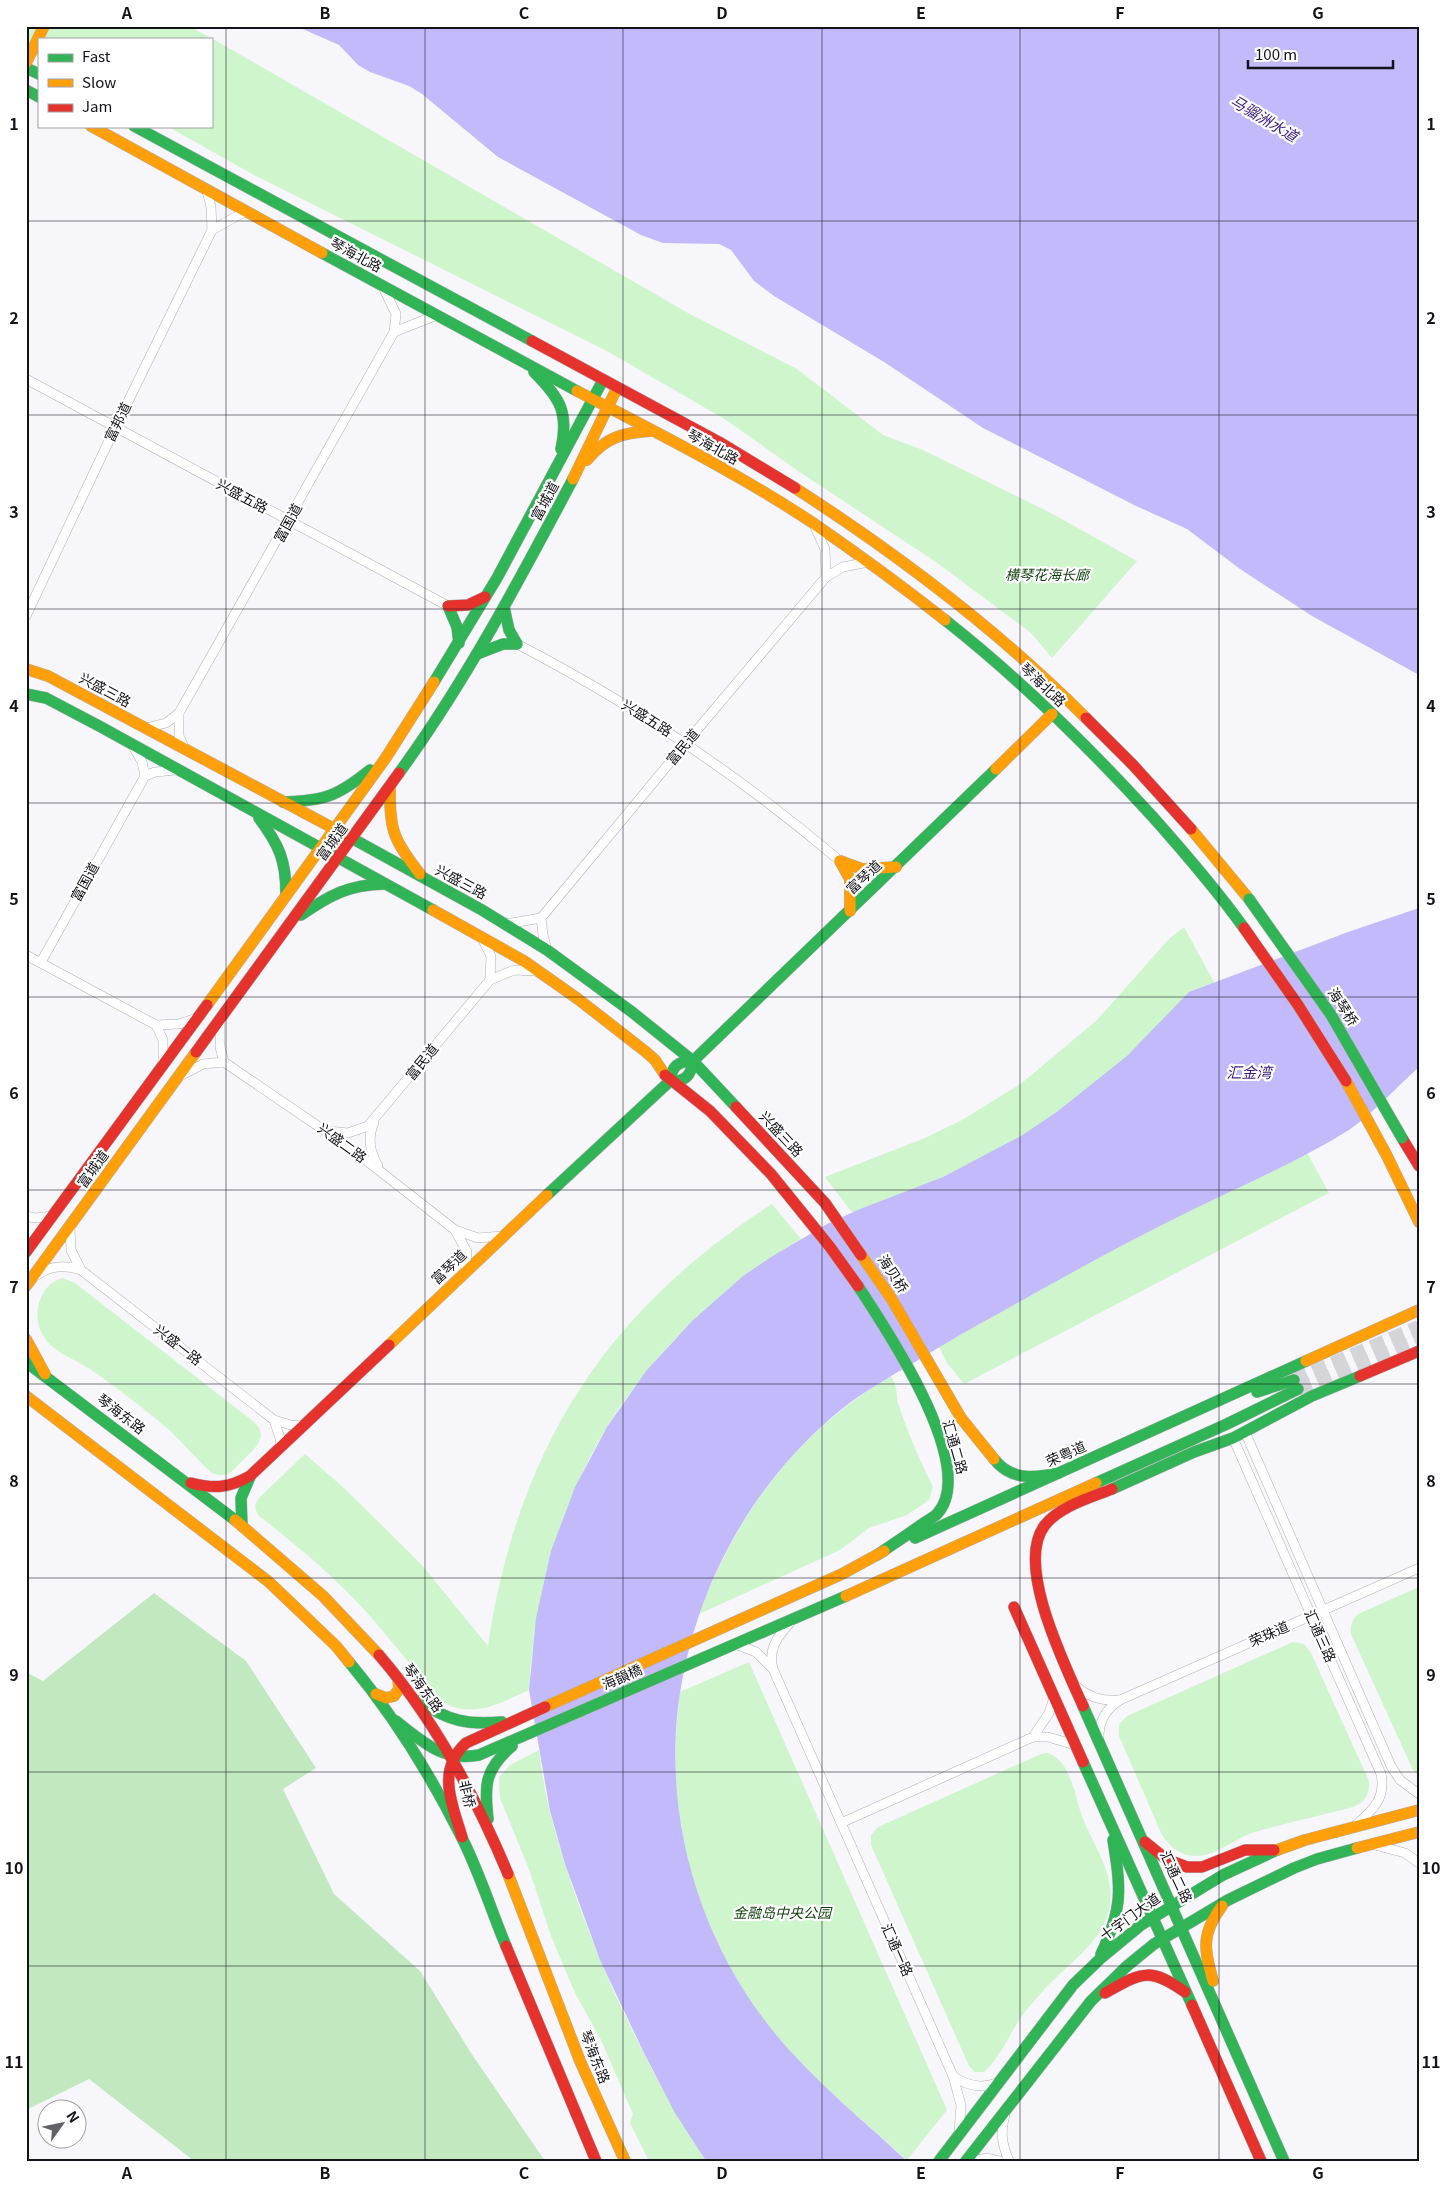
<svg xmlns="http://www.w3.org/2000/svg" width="1445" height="2187" viewBox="0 0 1445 2187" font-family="Georgia,'Noto Sans SC',serif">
<rect width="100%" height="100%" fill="#f6f6fb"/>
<g fill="#cff5cd">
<path d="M26,26H189L220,43L688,313L797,369L883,435L923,450L1049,512L1137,561L1052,658L1031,633L936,562L807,477L723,418L605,350L254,175L167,126H211V39H39V57L26,51Z"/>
<path d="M1184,927L1329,1193L964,1384L947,1363L919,1307L870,1236L825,1177L925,1138L962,1120L1022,1083L1097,1020L1169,939Z"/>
<path d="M772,1204L801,1239C632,1341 540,1494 529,1690C502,1702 475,1718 446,1704C431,1696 423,1681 413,1668C399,1650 384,1632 369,1615C336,1578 298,1546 259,1516C254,1508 254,1504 260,1497L305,1454L345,1489L421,1564L488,1646C517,1450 605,1311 772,1204Z"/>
<path d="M63,1278L75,1283L254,1422C270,1437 254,1449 243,1460C238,1465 233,1471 228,1474C223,1476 217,1475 212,1473C197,1460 184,1444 169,1430C145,1409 116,1387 90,1369C75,1359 54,1353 44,1337C31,1318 38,1284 63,1278Z"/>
<path d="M891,1376C899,1390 895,1393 899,1406C908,1434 920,1460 933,1487L929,1500L907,1515L869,1528L840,1550L699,1614C737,1513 797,1432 891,1376Z"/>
<path d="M1419,1587V1777L1413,1770L1351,1634C1350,1626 1352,1620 1358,1614Z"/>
<path d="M1293,1642L1304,1644L1311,1653L1369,1781C1370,1794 1365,1802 1353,1807C1319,1816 1285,1823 1252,1833C1234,1839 1216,1856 1196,1856C1181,1856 1170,1847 1162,1835L1119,1736V1724L1127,1716Z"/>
<path d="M749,1662L947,2110L907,2160C869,2126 828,2092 793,2055C723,1981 681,1880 676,1779C674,1749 677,1721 680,1692Z"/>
<path d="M539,1750C542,1771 545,1793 550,1813C583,1936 637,2054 706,2161H649L630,2123L633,2114L601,2040L575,1993L551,1936L530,1872L500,1798L499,1777L510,1765Z"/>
<path d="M1047,1753C1069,1759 1074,1791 1080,1810C1087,1833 1102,1853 1108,1877C1122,1934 1073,1956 1042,1992C1033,2002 1023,2013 1016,2025C1006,2042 999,2058 984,2072H975L969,2066L871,1845V1835L878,1827L1041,1754Z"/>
</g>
<path fill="#c1e8bf" d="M154,1593L246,1661L316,1768L283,1789L334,1894L420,1971L471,2053L545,2161H194L89,2079L26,2110V1672L43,1681Z"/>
<g fill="#c3bafb">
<path d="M296,26H1419V675L1312,616L1240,569L1187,529L1134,505L983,428L884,362L774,296L754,281L731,250L719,244L663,243L641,235L498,157L422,94L409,86L370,72L358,65L339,45Z"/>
<path d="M1419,908V1067C1399,1085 1371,1115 1349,1130C1301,1160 1247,1183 1196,1208C1130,1240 1067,1275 1003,1311C973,1327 944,1344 915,1362C886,1379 856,1396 831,1418C743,1495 689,1601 677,1717C666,1839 709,1964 793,2054C828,2092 869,2126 907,2161H706L675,2113L643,2051L600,1960L565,1864L550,1811L529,1690L536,1618L551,1551L575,1487L607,1427L646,1371L692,1321L743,1276L771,1257L827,1224L860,1209L943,1177L1021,1136L1058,1111L1127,1056L1189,992L1348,932Z"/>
</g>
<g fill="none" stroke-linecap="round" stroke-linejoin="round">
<g stroke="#d4d4d9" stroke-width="14" stroke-dasharray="14 7" stroke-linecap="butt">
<path d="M1294,1380L1419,1327"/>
<path d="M1298,1389L1419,1340"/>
</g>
<g stroke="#b0b0b5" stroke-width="10">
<g id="street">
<path d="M207,191L211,207L212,230L244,212"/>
<path d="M394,332L437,315"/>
<path d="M26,379L448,606"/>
<path d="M815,527L825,549L826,577"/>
<path d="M26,616L115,428L212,230"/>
<path d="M517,644C633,704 740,776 840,861"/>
<path d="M179,713L394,332L396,314L383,287"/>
<path d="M146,728L166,723L179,713V736L185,749"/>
<path d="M133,746L142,762L145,776L155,772L176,770"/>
<path d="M541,918L686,743L826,577L843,567L868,562"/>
<path d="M541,918L543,935L547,950"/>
<path d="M506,924L541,918"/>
<path d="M482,938L491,956L490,980"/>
<path d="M26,955L156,1025L163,1040V1066"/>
<path d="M41,962L145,776"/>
<path d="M220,1021V1047L224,1062"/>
<path d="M156,1025L179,1024L197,1018"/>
<path d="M182,1075L203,1064L224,1062L353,1150L455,1230L478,1238L502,1236"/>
<path d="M374,1122C367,1139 370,1151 378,1166"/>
<path d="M328,1131L348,1133L368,1126L490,980L514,970L535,971"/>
<path d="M26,1216L35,1218L52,1216"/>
<path d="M70,1227L71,1250L81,1270L274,1420L291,1425L303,1426"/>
<path d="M455,1230L467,1252L465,1272"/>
<path d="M37,1275C51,1265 66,1265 81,1270"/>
<path d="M274,1420L280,1438V1448"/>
<path d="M1245,1432L1391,1766L1400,1780L1419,1794"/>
<path d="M1233,1438L1381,1774C1386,1798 1373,1810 1357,1824"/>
<path d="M790,1623C777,1637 768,1649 773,1669L953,2076L961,2105L959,2132"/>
<path d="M735,1644L756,1652L771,1667"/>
<path d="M1077,1687C1091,1698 1101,1701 1120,1700"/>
<path d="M1033,1737L1049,1713L1054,1698"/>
<path d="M1099,1737C1099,1720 1106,1709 1120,1700L1419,1568"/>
<path d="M841,1823L1033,1737H1048L1075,1745"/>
<path d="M1375,1845L1405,1853L1419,1863"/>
<path d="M953,2076C967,2086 981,2089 997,2083"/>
<path d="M1005,2115C1000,2133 1002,2144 1009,2161"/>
<path d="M971,2161L988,2158L1000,2161"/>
</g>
</g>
<g stroke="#b0b0b5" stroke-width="12">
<g id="fast">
<path d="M26,68L39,74"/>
<path d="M26,90L39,97"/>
<path d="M134,126L532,341"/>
<path d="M322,253L577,391"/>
<path d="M534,372C560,398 569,412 561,449"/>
<path d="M448,606L457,627L459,643"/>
<path d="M504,607L509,630L517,644"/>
<path d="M945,620C1020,679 1088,746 1152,816C1184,852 1216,889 1244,928"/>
<path d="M477,654L503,644H517"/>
<path d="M434,682L497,578L603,380"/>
<path d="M26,694L46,698L101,727L433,910"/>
<path d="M399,773C466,681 520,579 573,479"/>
<path d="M283,802C324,801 338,796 370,770"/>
<path d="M259,818C279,845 286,860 286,894"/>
<path d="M346,835L482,910L547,950L632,1012L693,1061L736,1107"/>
<path d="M301,915C330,895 348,885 384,884"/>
<path d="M693,1061L996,769"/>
<path d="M670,1081C685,1082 691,1076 693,1061"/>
<path d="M670,1081C672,1066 678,1061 693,1061"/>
<path d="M547,1195L670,1081"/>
<path d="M858,1286C886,1329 980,1467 937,1514C933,1518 926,1521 921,1525C907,1535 892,1545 877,1555"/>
<path d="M26,1362L235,1520"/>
<path d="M1257,1392L1294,1380"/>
<path d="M994,1459C1011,1481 1035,1478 1059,1473"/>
<path d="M1096,1483L1227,1424L1298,1389"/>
<path d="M1112,1489L1194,1452L1233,1438L1312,1396L1360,1376"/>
<path d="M242,1526L241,1498L250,1477"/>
<path d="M915,1538L1306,1361"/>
<path d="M349,1662C394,1716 430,1774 461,1836C479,1871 491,1910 506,1946"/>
<path d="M419,1701C448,1721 467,1725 502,1722"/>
<path d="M1083,1706L1284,2161"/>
<path d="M396,1721C423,1742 443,1762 479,1755L846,1596"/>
<path d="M1083,1762L1192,2005"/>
<path d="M488,1819C484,1785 485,1769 512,1746"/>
<path d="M1101,1954C1123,1908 1121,1889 1113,1840"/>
<path d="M939,2161L1073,1985L1101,1958L1141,1925L1223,1875L1277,1850"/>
<path d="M966,2161L1091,2001L1127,1966L1154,1944L1228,1900L1294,1868L1317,1859L1357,1848"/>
</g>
</g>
<g stroke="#b0b0b5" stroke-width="12">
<g id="slow">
<path d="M26,63L44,26"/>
<path d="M91,126L322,253"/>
<path d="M577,391C657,433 738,473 813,523C858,554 902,586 945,620"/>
<path d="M587,460C606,437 622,433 651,431"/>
<path d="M573,479L617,388"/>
<path d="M795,488C899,555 998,630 1086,718"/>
<path d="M26,669L48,676L346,835"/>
<path d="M996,769L1052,714"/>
<path d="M390,787C389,830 394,841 420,874"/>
<path d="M1191,829L1249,899"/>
<path d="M840,861L862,869L896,867"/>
<path d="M840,861L850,879V911"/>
<path d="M433,910L524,961L578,999L646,1052L655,1060L665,1075"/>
<path d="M207,1005L385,759L434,682"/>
<path d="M1346,1081L1386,1154L1419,1222"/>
<path d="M861,1255L891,1298L961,1418L994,1459"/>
<path d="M26,1286L196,1052"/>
<path d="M26,1339L45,1374"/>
<path d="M389,1345L547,1195"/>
<path d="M1306,1361L1419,1310"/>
<path d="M26,1396L269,1582L336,1646L349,1662"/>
<path d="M235,1520L323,1596L379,1655"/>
<path d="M846,1596L1096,1483"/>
<path d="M376,1694L386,1698L394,1696L399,1689L398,1678"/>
<path d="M545,1707L842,1574L884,1551"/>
<path d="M1357,1848L1419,1832"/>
<path d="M1277,1850L1305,1840L1419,1810"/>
<path d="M508,1874L580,2061L625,2161"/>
<path d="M1213,1981C1204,1949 1201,1934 1222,1906"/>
</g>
</g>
<g stroke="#b0b0b5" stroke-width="12">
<g id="jam">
<path d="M532,341L719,442L795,488"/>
<path d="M448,606L468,605L485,597"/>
<path d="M1086,718L1133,765L1191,829"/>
<path d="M1244,928L1298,1005L1346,1081"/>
<path d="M196,1052L399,773"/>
<path d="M665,1075L710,1111L771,1174L830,1247L858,1286"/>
<path d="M736,1107L825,1203L861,1255"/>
<path d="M1402,1138L1419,1166"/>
<path d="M26,1252L207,1005"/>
<path d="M1360,1376L1419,1351"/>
<path d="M191,1483C214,1489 229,1488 250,1476L389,1345"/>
<path d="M1014,1607L1083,1762"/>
<path d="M379,1655C435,1720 475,1795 508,1874"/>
<path d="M1083,1706C1066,1667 1014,1564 1045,1525C1060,1506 1090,1498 1112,1489"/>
<path d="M462,1837C452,1803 436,1771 466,1743L545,1707"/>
<path d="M1145,1842L1166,1859L1187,1867H1202L1245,1850H1274"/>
<path d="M506,1946L596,2161"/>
<path d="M1105,1993C1141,1973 1149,1966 1185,1992"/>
<path d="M1192,2005L1261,2161"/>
</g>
</g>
<use href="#street" stroke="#fefefe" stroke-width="9"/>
<use href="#fast" stroke="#30b455" stroke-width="11"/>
<use href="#slow" stroke="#ff9f0a" stroke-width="11"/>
<use href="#jam" stroke="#e5322d" stroke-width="11"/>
<g stroke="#b0b0b5" stroke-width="12" stroke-linecap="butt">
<path id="fast-bridge" d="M1249,899L1331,1015L1402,1138"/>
</g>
<use href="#fast-bridge" stroke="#30b455" stroke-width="11"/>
</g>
<path fill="none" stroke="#141319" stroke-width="1" stroke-opacity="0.55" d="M226,26V2161M425,26V2161M623,26V2161M822,26V2161M1020,26V2161M1219,26V2161M26,221H1419M26,415H1419M26,609H1419M26,803H1419M26,997H1419M26,1190H1419M26,1384H1419M26,1578H1419M26,1772H1419M26,1966H1419"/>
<g text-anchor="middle" stroke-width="4.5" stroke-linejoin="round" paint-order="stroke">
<g font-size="14" fill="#141319" stroke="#fff">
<text transform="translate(356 255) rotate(28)" y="5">琴海北路</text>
<text transform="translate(118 422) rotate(-64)" y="5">富邦道</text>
<text transform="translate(713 447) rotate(29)" y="5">琴海北路</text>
<text transform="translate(242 496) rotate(28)" y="5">兴盛五路</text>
<text transform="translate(545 501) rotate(-62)" y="5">富城道</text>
<text transform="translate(288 523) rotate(-61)" y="5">富国道</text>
<text transform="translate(1043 685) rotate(43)" y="5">琴海北路</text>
<text transform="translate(105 690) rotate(28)" y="5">兴盛三路</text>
<text transform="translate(647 718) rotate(32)" y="5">兴盛五路</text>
<text transform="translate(683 747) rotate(-50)" y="5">富民道</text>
<text transform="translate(332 842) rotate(-54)" y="5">富城道</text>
<text transform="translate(864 877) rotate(-43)" y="5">富琴道</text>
<text transform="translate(85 882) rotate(-61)" y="5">富国道</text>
<text transform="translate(461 882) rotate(28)" y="5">兴盛三路</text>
<text transform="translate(1343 1007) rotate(57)" y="5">海琴桥</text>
<text transform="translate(422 1062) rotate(-51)" y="5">富民道</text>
<text transform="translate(781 1134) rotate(47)" y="5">兴盛三路</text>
<text transform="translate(342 1143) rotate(36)" y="5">兴盛二路</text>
<text transform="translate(93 1169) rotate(-54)" y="5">富城道</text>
<text transform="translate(449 1267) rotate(-44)" y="5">富琴道</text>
<text transform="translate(893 1274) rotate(57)" y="5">海贝桥</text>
<text transform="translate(178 1345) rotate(38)" y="5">兴盛一路</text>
<text transform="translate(121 1414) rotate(37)" y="5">琴海东路</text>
<text transform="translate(955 1447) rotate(74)" y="5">汇通二路</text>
<text transform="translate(1066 1454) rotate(-24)" y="5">荣粤道</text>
<text transform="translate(1269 1634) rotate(-24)" y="5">荣珠道</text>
<text transform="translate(1320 1636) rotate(66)" y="5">汇通三路</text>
<text transform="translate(622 1677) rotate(-24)" y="5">海韻橋</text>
<text transform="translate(423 1688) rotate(54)" y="5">琴海东路</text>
<text transform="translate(467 1794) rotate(77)" y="5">非桥</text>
<text transform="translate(1176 1877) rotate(65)" y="5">汇通二路</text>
<text transform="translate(1130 1917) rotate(-36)" y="5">十字门大道</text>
<text transform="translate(897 1950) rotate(66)" y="5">汇通一路</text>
<text transform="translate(595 2057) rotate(68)" y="5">琴海东路</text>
</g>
<g font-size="14" font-style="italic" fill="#0f3f0c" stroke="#fff">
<text x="1047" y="580">横琴花海长廊</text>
<text x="782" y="1918">金融岛中央公园</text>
</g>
<g font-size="15" font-style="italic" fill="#3a1980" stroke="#fff">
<text transform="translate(1264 119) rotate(31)" y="5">马骝洲水道</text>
<text x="1249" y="1078">汇金湾</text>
</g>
</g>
<rect width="1445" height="2187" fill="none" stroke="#ffffff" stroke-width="55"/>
<rect x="38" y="38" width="175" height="90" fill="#ffffff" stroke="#a1a1a3"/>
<rect x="48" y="54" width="25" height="8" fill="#30b455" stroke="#a1a1a3"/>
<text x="82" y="62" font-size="15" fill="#141319">Fast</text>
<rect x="48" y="79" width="25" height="8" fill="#ff9f0a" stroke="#a1a1a3"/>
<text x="82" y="88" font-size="15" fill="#141319">Slow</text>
<rect x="48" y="104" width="25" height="8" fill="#e5322d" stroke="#a1a1a3"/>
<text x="82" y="112" font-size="15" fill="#141319">Jam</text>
<g transform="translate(62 2124) rotate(57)"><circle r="24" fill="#ffffff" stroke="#a1a1a3"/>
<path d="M0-4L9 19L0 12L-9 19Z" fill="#636268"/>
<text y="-8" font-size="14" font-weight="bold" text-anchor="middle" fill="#141319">N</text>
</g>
<path d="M1248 60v8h145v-8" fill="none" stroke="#141319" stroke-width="2.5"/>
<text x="1255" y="60" font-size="15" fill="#141319" stroke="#ffffff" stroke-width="4" paint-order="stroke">100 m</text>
<rect x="28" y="28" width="1390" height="2132" fill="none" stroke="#141319" stroke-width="2"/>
<g font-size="16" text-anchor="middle" font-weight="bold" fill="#141319">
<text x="127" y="19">A</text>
<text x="325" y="19">B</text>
<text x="524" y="19">C</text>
<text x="722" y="19">D</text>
<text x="921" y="19">E</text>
<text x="1120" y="19">F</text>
<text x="1318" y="19">G</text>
<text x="14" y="130">1</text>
<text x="1431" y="130">1</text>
<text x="14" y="324">2</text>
<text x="1431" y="324">2</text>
<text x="14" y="518">3</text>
<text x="1431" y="518">3</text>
<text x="14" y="712">4</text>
<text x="1431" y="712">4</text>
<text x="14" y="905">5</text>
<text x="1431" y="905">5</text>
<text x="14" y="1099">6</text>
<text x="1431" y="1099">6</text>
<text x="14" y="1293">7</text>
<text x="1431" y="1293">7</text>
<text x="14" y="1487">8</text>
<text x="1431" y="1487">8</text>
<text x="14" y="1681">9</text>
<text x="1431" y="1681">9</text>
<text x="14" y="1874">10</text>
<text x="1431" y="1874">10</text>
<text x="14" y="2068">11</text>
<text x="1431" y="2068">11</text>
<text x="127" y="2179">A</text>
<text x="325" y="2179">B</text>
<text x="524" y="2179">C</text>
<text x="722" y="2179">D</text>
<text x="921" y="2179">E</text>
<text x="1120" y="2179">F</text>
<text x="1318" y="2179">G</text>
</g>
</svg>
